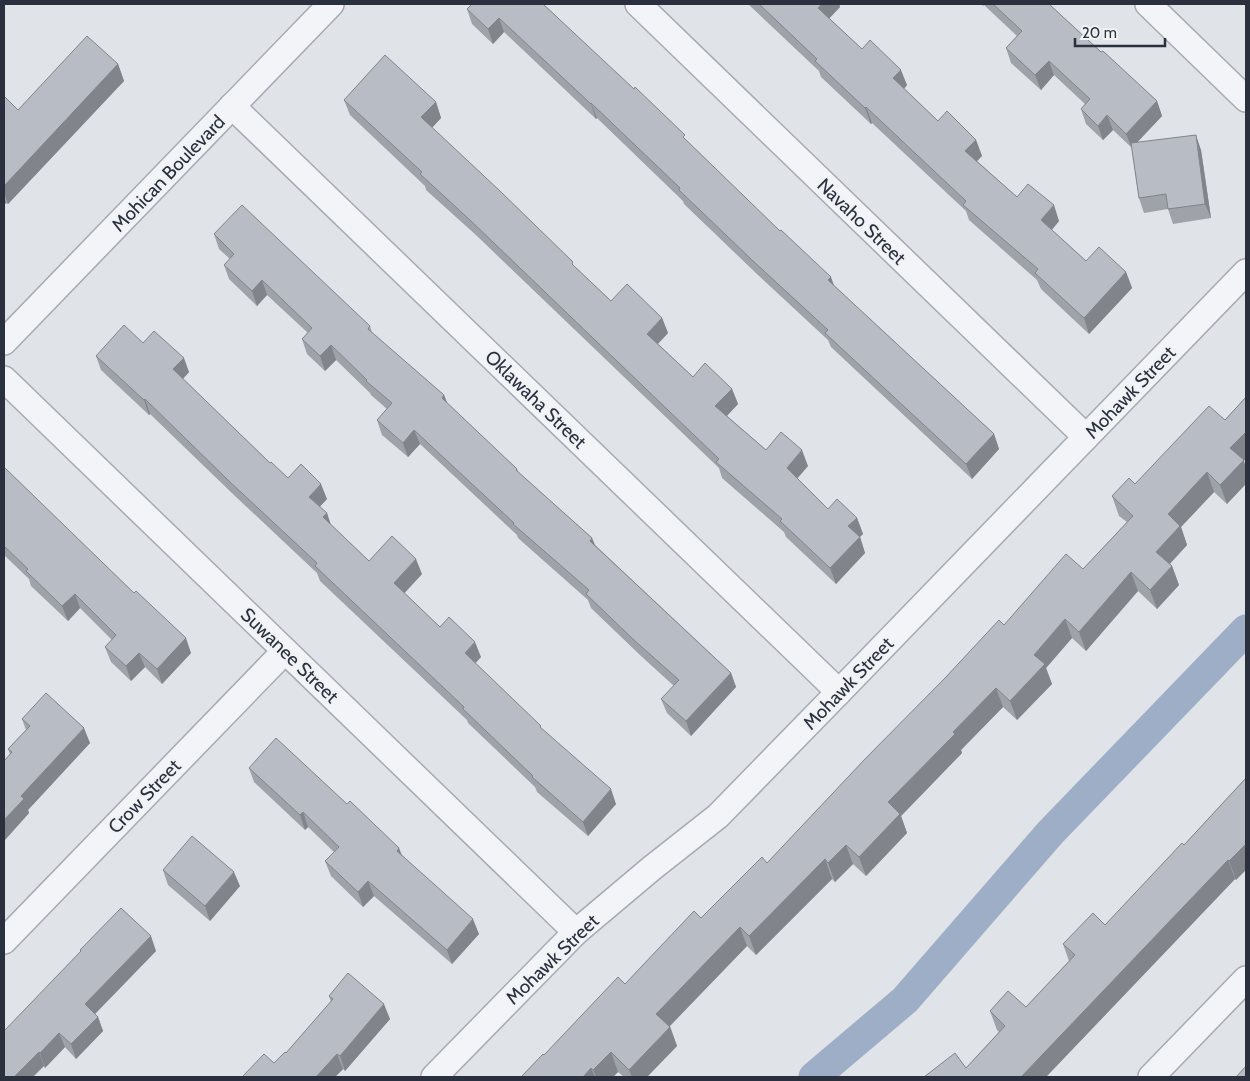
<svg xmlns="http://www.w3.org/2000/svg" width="1250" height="1081" viewBox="0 0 1250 1081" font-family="Cabin,sans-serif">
<rect width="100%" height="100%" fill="#e0e3e8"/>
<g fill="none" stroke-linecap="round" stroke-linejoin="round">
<path stroke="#9eaec6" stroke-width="31" d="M814,1077L905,1000L1050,833L1246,630"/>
<g stroke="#a6aab2" stroke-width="28">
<g id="street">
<path d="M638,4L1086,437"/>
<path d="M1148,4L1246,99"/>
<path d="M232,106L839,692"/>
<path d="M4,342L331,4"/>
<path d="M4,379L576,932"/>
<path d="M4,941L285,651"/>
<path d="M434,1077L576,932L652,868L718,816L839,692L1246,272"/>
<path d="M1151,1077L1246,979"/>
</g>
</g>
<use href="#street" stroke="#f3f4f7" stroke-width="25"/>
</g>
<g fill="#9ea2a9">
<path d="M543,4L687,141L834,286L994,434L999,449L972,479L831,347L828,340L758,275L684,204L683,201L597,118L596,119L504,32L493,44L472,24L467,9Z"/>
<path d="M748,4H839L840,7L829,18L862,49L907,85L904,89L938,121L976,140L982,156L977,161L1017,197L1059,221L1052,230L1086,261L1126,272L1132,288L1089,334L1041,289L1037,280L969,220L966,211L872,123L871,124L821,77L819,71Z"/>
<path d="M981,4H1049L1101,52L1157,101L1162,116L1137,142L1201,150L1211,218L1173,224L1168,209L1144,213L1139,198L1132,148L1113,130L1103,140L1086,124L1081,109L1085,104L1054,75L1041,90L1011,63L1006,48L1017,36L984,5L983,6Z"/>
<path d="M118,64L124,81L8,204L6,203L4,205V96L18,110Z"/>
<path d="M344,100L436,102L441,118L432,128L575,267L611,301L662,318L668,333L658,344L693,377L732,389L738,404L727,416L766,450L808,466L797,479L828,509L857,518L863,534L860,537L865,553L836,584L786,537L784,532L722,478L719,468L477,236L426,190L425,186L350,115Z"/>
<path d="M214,234L370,326L372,333L444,395L447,403L517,469L519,473L592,538L595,545L731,673L736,687L691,736L667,713L661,699L674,686L641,656L591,608L588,600L518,538L517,535L420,444L408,457L382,435L377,420L387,409L371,395L370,393L336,360L325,371L307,354L302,339L308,333L267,295L257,306L229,279L224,265L230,259L219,249Z"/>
<path d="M143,343L189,372L183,379L270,463L288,478L327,499L319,507L327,513L330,524L369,561L422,574L404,593L440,627L481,657L475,663L616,804L588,836L537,792L535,787L468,723L467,720L320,581L317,573L235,496L150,414L149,415L101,370L96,356Z"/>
<path d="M1246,397V458L1244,461L1227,504L1214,492L1181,527L1187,545L1170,564L1172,566L1179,585L1157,609L1138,591L1086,651L1072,638L1046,668L1052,684L1017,720L1003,707L961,750L962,753L901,816L907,833L866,876L853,864L835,882L832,879L756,955L747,946L670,1026L677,1046L647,1077H624L618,1072L613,1077H521L544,1055L625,984L767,863L1004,625L1083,569L1127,522L1119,516L1112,496L1135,484L1225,420Z"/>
<path d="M4,467L191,653L162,684L145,667L131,681L111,662L105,647L112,640L80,608L68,621L31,586L29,579L4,555Z"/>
<path d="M22,719L90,743L28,810L29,813L4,841L10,754L8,749L26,730Z"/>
<path d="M249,768L403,856L479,934L452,964L374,896L363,907L331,876L325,861L334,852L308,827L305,830L254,782Z"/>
<path d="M1246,778L1236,880L1235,879L1046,1077H924L966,1068L999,1032L997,1030L990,1011L1026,1007L1069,961L1063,944L1105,925L1184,845Z"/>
<path d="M163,870L240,886L210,921L168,885Z"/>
<path d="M80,950L156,951L95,1014L98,1017L103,1031L76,1059L65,1047L45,1068L44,1066L4,1077L81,952Z"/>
<path d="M329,996L390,1019L345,1071L343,1069L335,1077H244L243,1076L274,1063L286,1053L331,1002Z"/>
</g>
<g fill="#81848a">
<path d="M822,4H839L840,7L824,24L818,8Z"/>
<path d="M499,18L504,32L493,44L488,29Z"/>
<path d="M1049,61L1054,75L1041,90L1035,75Z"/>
<path d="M118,64L124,81L8,204L4,192V186Z"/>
<path d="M901,70L907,85L899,94L893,78Z"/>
<path d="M1157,101L1162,116L1132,148L1126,134Z"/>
<path d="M436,102L441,118L427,133L421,117Z"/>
<path d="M591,103L597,118L596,119L591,104Z"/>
<path d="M866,107L872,123L871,124L865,108Z"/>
<path d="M1107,115L1113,130L1103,140L1098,126Z"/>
<path d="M1196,135L1201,150L1211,218L1205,204Z"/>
<path d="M976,140L982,156L971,167L965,151Z"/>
<path d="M4,195L6,203L4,205Z"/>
<path d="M1054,205L1059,221L1047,235L1041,220Z"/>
<path d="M1126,272L1132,288L1089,334L1084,318Z"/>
<path d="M831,277L836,291L828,280Z"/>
<path d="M262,280L267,295L257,306L252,291Z"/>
<path d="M662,318L668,333L652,350L647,334Z"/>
<path d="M331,345L336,360L325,371L320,356Z"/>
<path d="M184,358L189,372L178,384L173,369Z"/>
<path d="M732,389L738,404L721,422L715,406Z"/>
<path d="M444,395L450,410L442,398Z"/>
<path d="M145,399L150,414L149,415L144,400Z"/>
<path d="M414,430L420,444L408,457L403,443Z"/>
<path d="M1246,432V458L1244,461L1246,467V484L1227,504L1220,485L1230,448Z"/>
<path d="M994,434L999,449L972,479L966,464Z"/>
<path d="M802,450L808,466L792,484L787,468Z"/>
<path d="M1207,472L1214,492L1181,527L1187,545L1163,571L1156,552L1168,514Z"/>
<path d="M321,484L327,499L315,512L309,497Z"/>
<path d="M327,513L332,528L323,517Z"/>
<path d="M857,518L863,534L854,542L848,526Z"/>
<path d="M860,537L865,553L836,584L830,568Z"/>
<path d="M592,538L598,553L590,541Z"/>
<path d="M416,559L422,574L400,598L394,583Z"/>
<path d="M1172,566L1179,585L1157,609L1150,590Z"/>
<path d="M1131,572L1138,591L1086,651L1079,632Z"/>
<path d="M75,594L80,608L68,621L62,606Z"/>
<path d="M1065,619L1072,638L1046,668L1052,684L1017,720L1010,701L1034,655Z"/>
<path d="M186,638L191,653L162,684L157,669Z"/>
<path d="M475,642L481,657L471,668L465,653Z"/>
<path d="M139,653L145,667L131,681L126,666Z"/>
<path d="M731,673L736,687L691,736L686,721Z"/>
<path d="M996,688L1003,707L961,750L962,753L901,816L907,833L866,876L859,857L888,802L953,732Z"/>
<path d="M84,728L90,743L28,810L29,813L4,841V820L21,796Z"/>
<path d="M611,789L616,804L588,836L583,822Z"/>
<path d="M303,812L308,827L305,830L300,815Z"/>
<path d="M1246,844V870L1236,880L1229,861Z"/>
<path d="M846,845L853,864L835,882L828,863Z"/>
<path d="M399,848L405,863L397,851Z"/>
<path d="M825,859L832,879L756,955L749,936Z"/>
<path d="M1228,860L1235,879L1046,1077H1021Z"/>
<path d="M234,872L240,886L210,921L205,906Z"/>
<path d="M368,881L374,896L363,907L358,892Z"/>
<path d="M473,919L479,934L452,964L447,950Z"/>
<path d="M740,927L747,946L663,1033L656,1014Z"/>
<path d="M151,936L156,951L90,1019L85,1004Z"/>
<path d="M384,1004L390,1019L345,1071L340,1056Z"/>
<path d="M98,1017L103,1031L76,1059L71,1044Z"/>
<path d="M670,1027L677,1046L647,1077H632L629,1070Z"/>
<path d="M59,1033L65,1047L45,1068L40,1053Z"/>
<path d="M39,1052L44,1066L33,1077H14Z"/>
<path d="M611,1052L618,1072L613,1077H596L593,1070Z"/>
<path d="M337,1054L343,1069L335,1077H316Z"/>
<path d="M591,1068L595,1077H583Z"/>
</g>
<g fill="#b8bcc5" stroke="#81848a">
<path d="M472,4H543L634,89L635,87L685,135L683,137L780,231L781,230L831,277L828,280L994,434L966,464L825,333L828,330L752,260L679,190L680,188L591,103V104L499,18L488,29L467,9Z"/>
<path d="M759,4H822L818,8L862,49L870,40L901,70L893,78L938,121L947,111L976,140L965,151L1017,197L1028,184L1054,205L1041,220L1086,261L1099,247L1126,272L1084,318L1035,273L1038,269L963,205L966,201L866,107L865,108L815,61L817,59Z"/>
<path d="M993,4H1049L1101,52L1103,51L1157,101L1126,134L1107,115L1098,126L1081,109L1090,99L1049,61L1035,75L1006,48L1022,31Z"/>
<path d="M87,36L118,64L4,186V96L18,110Z"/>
<path d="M385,55L436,102L421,117L500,191L573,262L572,264L611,301L627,284L662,318L647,334L693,377L705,363L732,389L715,406L766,450L781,432L802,450L787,468L828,509L837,499L857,518L848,526L860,537L830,568L780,521L782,519L716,462L719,459L471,221L420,174L422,172L344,100Z"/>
<path d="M1196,135L1205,204L1168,209L1166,194L1139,198L1131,143Z"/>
<path d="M242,205L370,326L368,329L444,395L442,398L517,469L516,470L592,538L590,541L731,673L686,721L661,699L679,680L635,641L586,594L589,590L513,524L514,523L414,430L403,443L377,420L392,403L366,381L367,380L331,345L320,356L302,339L312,328L262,280L252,291L224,265L234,254L214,234Z"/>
<path d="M124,325L143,343L154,331L184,358L173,369L270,463L271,462L288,478L301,464L321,484L309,497L327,513L323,517L369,561L392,536L416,559L394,583L440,627L449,617L475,642L465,653L541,726L540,727L611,789L583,822L532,777L533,776L463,709L464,707L315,566L317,563L230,482L145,399L144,400L96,356Z"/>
<path d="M1246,397V432L1230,448L1244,460L1220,485L1207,472L1168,514L1180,526L1156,552L1172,566L1150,590L1131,572L1079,632L1065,619L1034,655L1045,664L1010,701L996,688L953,732L955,734L888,802L900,814L859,857L846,845L828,863L825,859L749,936L740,927L656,1014L670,1027L629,1070L611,1052L593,1070L591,1068L583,1077H521L543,1054L544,1055L618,977L625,984L694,911L701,918L762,857L767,863L865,759L945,678L999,620L1004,625L1066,554L1083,569L1133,516L1112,496L1129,478L1135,484L1209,406L1225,420Z"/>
<path d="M4,467L134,593L136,591L186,638L157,669L139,653L126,666L105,647L116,635L75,594L62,606L26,571L28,569L4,546Z"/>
<path d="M46,693L84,728L21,796L24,799L4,820V761L12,752L8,749L30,726L22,719Z"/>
<path d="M276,738L347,804L350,801L399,848L397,851L473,919L447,950L368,881L358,892L325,861L339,847L303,812L300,815L249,768Z"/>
<path d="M1246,778V844L1229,861L1228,860L1021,1077H924L955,1053L966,1068L1005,1026L990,1011L1008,991L1026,1007L1075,955L1063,944L1093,913L1105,925L1182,843L1184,845Z"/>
<path d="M192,836L234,872L205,906L163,870Z"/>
<path d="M121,908L151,936L85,1004L98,1017L71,1044L59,1033L40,1053L39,1052L14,1077H4V1031L81,951L80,950Z"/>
<path d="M348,973L384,1004L340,1056L337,1054L316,1077H245L243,1076L264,1054L274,1063L285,1052L286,1053L333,999L329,996Z"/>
<path d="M1246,1066V1077H1236Z"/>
</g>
<g text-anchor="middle" stroke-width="4" stroke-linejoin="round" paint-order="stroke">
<g font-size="19" fill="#2a303e" stroke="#f0f2f6">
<text transform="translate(168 173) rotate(-46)" y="7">Mohican Boulevard</text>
<text transform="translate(862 221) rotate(44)" y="7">Navaho Street</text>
<text transform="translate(1130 392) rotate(-46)" y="7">Mohawk Street</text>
<text transform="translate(536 399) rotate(44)" y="7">Oklawaha Street</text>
<text transform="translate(290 655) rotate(44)" y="7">Suwanee Street</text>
<text transform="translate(848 683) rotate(-46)" y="7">Mohawk Street</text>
<text transform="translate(144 796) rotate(-46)" y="7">Crow Street</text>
<text transform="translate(552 959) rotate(-44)" y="7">Mohawk Street</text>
</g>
</g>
<rect width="1250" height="1081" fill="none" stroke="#2a303e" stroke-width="10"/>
<path d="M1075 38v8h90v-8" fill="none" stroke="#2a303e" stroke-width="2.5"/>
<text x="1082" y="38" font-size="15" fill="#2a303e" stroke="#f0f2f6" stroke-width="4" paint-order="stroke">20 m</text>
</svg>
